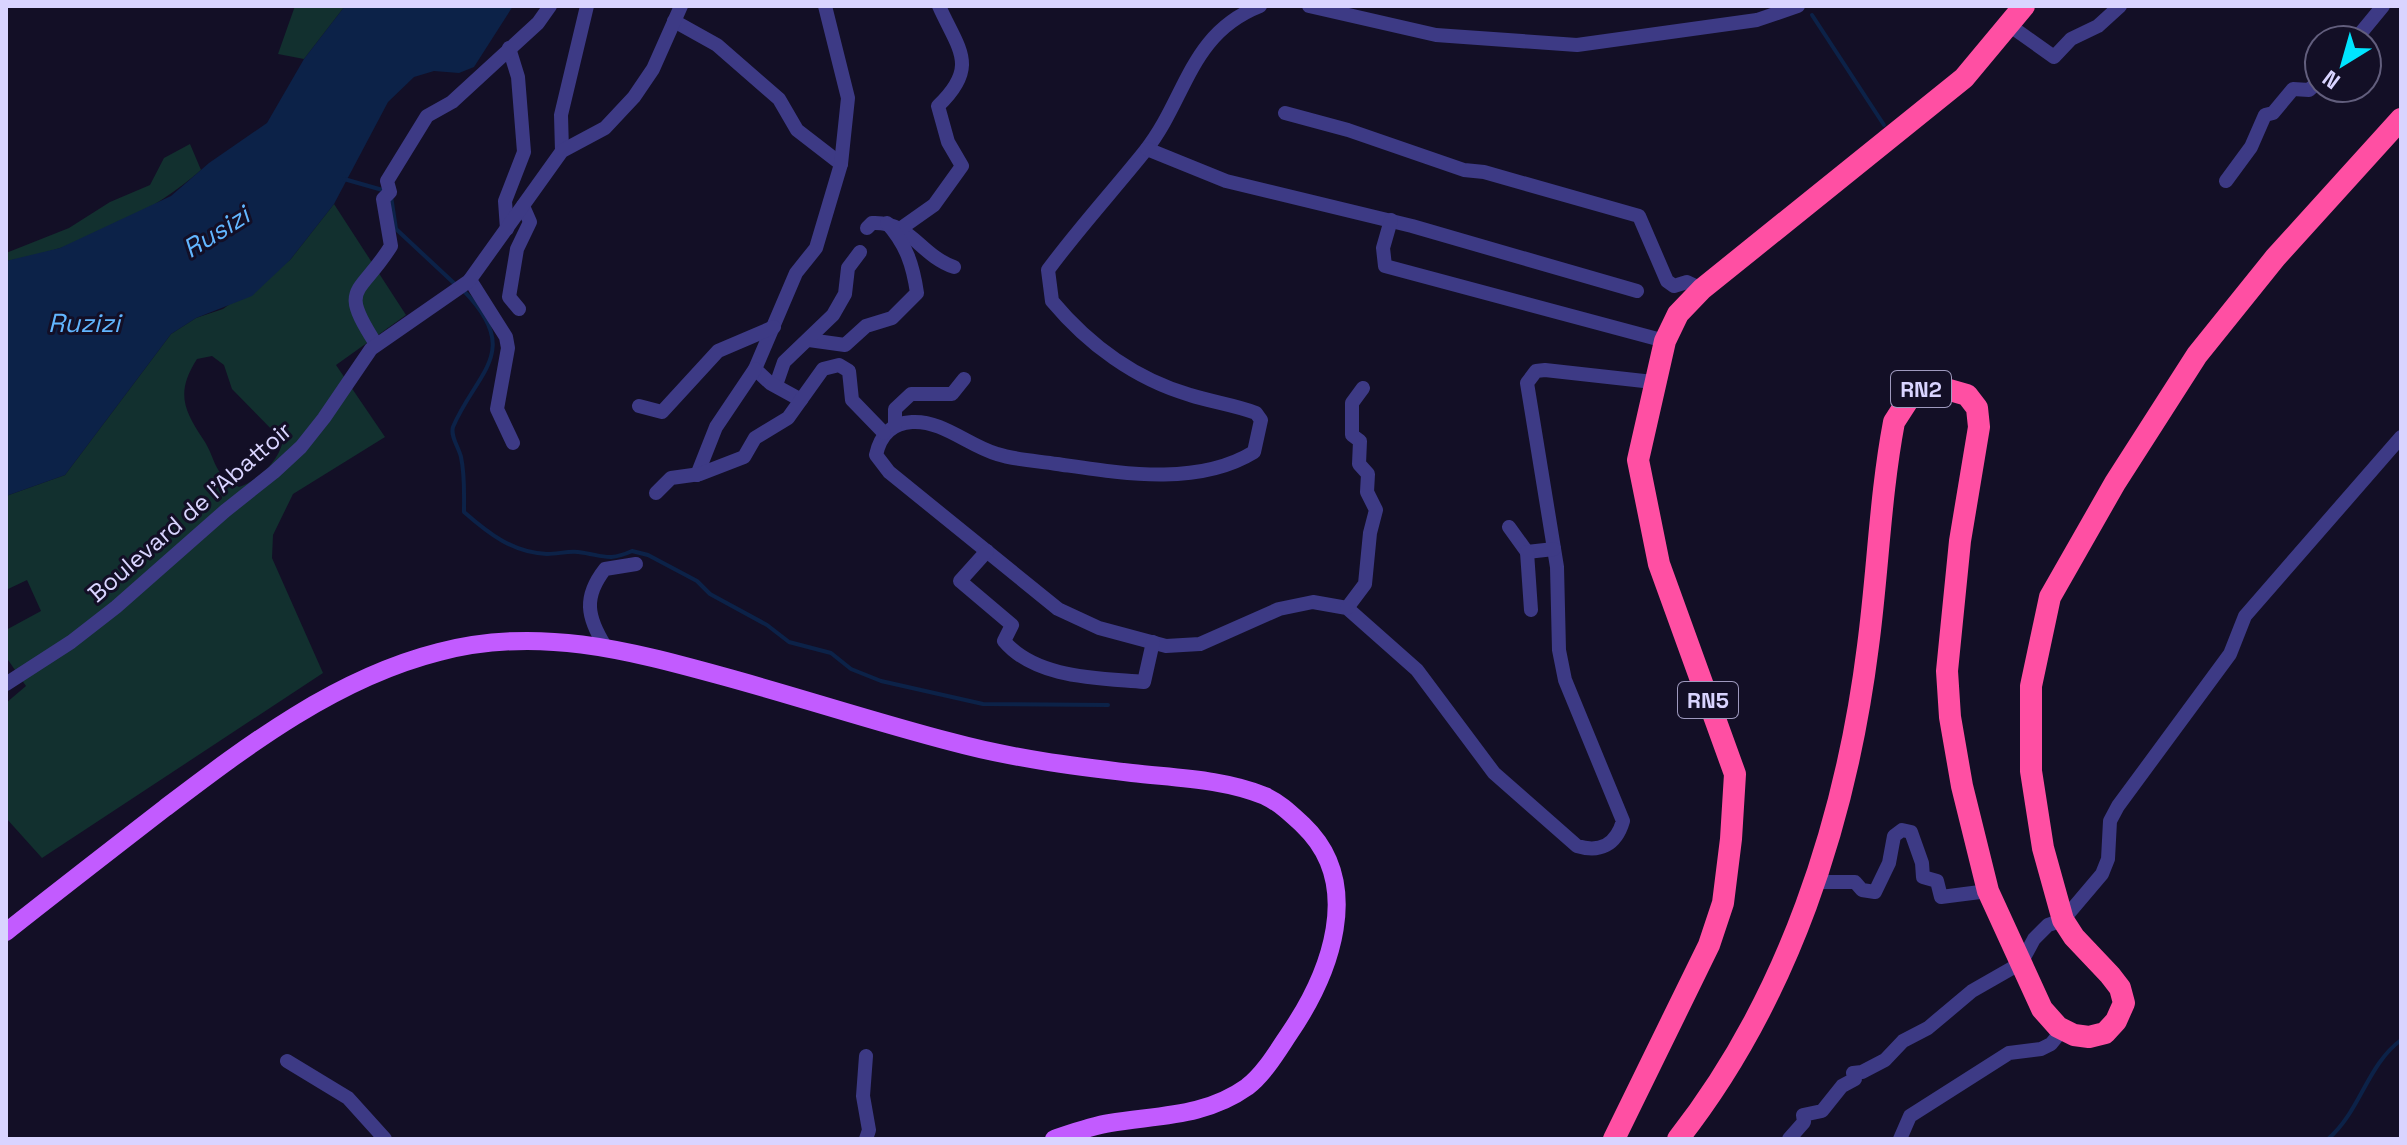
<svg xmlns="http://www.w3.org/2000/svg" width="2407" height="1145" viewBox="0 0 2407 1145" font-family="'Space Grotesk',sans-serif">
<rect width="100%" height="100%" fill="#130f26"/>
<g fill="#12302f" fill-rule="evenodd">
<path d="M295,6H345L304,59L278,54Z"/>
<path d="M190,144L201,170C148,216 76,250 6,261V253L69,228L110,202L150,185L164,158Z"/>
<path d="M334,204L406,315L336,365L385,437L293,494L273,535L272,558L323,673L42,858L6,818V703L26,686L6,657V630L41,611L27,580L6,590V496L65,475L171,334L196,318L223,309L290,260ZM212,356L224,365L232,389L282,440C282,459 256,482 239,487C212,474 217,460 203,439C183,409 176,392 197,359Z"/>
</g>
<path fill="#0c2248" d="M345,6H513L474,67L459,73L434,71L414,77L388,102L334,204L290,260L252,296L196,318L171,334L65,475L6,496V261L60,248L171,196L209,163L267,123L304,59Z"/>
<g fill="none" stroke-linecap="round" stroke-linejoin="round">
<g stroke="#0c2248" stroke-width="4">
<path d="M1812,15L1884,125"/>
<path d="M344,179L386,191"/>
<path d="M391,196L396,229L456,285"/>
<path d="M463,290C524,352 476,372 453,427C450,436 459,448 461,457C465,475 464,493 464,512C488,533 513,553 547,554C558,554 567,551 578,552C603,555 608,562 632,551L648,555L697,581L710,594L767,625L789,642L831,653L851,669L881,681L983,704L1108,705"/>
<path d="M2328,1139C2360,1112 2367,1065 2401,1040"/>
</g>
<g stroke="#3d3a85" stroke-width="14">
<path d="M1260,6C1189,34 1187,98 1145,151C1113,191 1078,229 1048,270L1052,301C1088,344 1135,379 1190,395C1212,402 1235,405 1256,413L1261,420L1254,452C1197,487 1120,473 1057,464C1038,461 1016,460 997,454C969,446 942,420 912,422C891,423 880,436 876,455L889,472L1058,609L1099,628L1166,646L1200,644L1279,609L1313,602L1347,608L1417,670L1494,773L1577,846C1600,853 1616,845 1623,821L1565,680L1559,650L1557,567L1527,383L1536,371L1545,370L1653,382"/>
<path d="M1309,6L1436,35L1577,45L1757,20L1798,6"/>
<path d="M674,21L717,45L779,99L797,130L841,164"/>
<path d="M2009,25L2054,57L2071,39L2098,26L2120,6"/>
<path d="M2355,40L2383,6"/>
<path d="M1285,113L1348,130L1464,170L1484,172L1639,216L1667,281L1674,286L1687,282L1702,289"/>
<path d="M1147,149L1226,181L1412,226L1637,291"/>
<path d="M562,151L561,115L587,6"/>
<path d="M2226,181L2251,147L2265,115L2273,113L2293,89L2309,90L2319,81"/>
<path d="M1391,220L1383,248L1385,266L1665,341"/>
<path d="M867,228L872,223C911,221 919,255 954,267"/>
<path d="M507,229L505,201L524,152L518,77L509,48"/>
<path d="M900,229L934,205L962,166L948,142L938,106C980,66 958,49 939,6"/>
<path d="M470,280L506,337L508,348L497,409L513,443"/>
<path d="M519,309L509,297L517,249L530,222L523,206"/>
<path d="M809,340L845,345L866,326L892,318L917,293C913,265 906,244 887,223"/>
<path d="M376,344C338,285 359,297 391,246L383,199L390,192L387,181L427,116L452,102L538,23L550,6"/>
<path d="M776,385L784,362L833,315L845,294L848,268L860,252"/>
<path d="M801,400L770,383L755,369L796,273L816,248L841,164L848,98L825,6"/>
<path d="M639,406L662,412L718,351L774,327"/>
<path d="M895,426V409L911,394H952L964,379"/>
<path d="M697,475L716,427L755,369"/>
<path d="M656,493L671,478L700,474L744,457L755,438L788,418L823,369L839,365L849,371L852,400L884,433"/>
<path d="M1509,527L1527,552L1554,549"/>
<path d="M987,551L960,581L1012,625L1004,641C1036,679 1099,678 1144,682L1153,642"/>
<path d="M1527,552L1531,610"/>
<path d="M1347,608L1365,584L1370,533L1376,510L1367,492L1368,474L1359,464L1360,441L1352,435V403L1363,388"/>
<path d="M605,646C587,617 583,597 605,569L636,564"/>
<path d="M6,684L71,642L116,607L225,511L274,472L301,447L324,418L371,349L469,281L562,151L605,128L634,97L653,69L681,6"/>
<path d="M1815,878L1824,882H1855L1862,890L1875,892L1889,863L1894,836L1902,830L1911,832L1922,863L1923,877L1937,881L1941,897L1988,891"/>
<path d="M866,1056L863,1096L869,1130L866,1139"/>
<path d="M287,1061L348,1098L385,1139"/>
<path d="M1789,1139L1804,1122L1803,1115L1822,1111L1842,1086L1855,1079L1853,1073L1862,1072L1885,1060L1903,1041L1928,1028L1972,991L2021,963L2034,939L2048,925L2063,920L2102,874L2108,859L2110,821L2118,806L2230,654L2245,616L2401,437"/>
<path d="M1900,1139L1910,1116L2009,1053L2041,1049L2051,1044L2063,1029"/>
</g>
<path stroke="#c25bff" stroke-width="18" d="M6,932C59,890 112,849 165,808C248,745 336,678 439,652C537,626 627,650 722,676C799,697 875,722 952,742C1011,758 1072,766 1132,773C1176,778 1224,779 1265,796C1280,803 1291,814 1303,825C1365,884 1330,974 1289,1034C1277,1052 1264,1074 1247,1087C1205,1117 1158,1115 1110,1123C1091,1126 1072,1133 1054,1139"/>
<g stroke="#ff4fa3" stroke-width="22">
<path d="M1614,1139L1709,945L1723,903L1731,839L1735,774L1659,564L1638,460L1665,341L1678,314L1702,289L1964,78L2024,6"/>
<path d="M1678,1139C1788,999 1846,821 1868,646C1878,571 1880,496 1894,422L1914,391L1932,385L1967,395L1977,408L1979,427L1960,541L1947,671L1950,717L1962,786L1988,891L2042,1009L2058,1027L2074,1035L2089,1037L2105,1033L2116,1021L2124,1003L2120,988L2110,975L2074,937L2063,920L2043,848L2031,771V686L2050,597L2115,483L2197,355L2275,258L2401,119"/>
</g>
</g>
<g text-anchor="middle" stroke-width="6" stroke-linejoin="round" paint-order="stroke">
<g fill="#130f26" stroke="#9e99be" stroke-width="2">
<rect x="1891" y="371" width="60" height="36" rx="6"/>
<rect x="1678" y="682" width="60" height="36" rx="6"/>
</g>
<g font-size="22" font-weight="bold" fill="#d9d4ff">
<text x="1921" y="397">RN2</text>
<text x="1708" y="708">RN5</text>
</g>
<g font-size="24" fill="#d9d4ff" stroke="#130f26">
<text transform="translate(190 512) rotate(-41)" y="8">Boulevard de l'Abattoir</text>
</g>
<g font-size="26" font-style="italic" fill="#62b6ff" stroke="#130f26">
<text transform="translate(216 232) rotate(-32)" y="9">Rusizi</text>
<text x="84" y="332">Ruzizi</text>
</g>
</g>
<rect width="2407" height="1145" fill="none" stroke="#d9d4ff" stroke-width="16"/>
<g transform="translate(2343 64) rotate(217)"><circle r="38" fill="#130f26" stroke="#625e7d" stroke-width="2"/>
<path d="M0-6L14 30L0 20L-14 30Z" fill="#00e5ff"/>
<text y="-12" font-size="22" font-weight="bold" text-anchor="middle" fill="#d9d4ff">N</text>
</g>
</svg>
